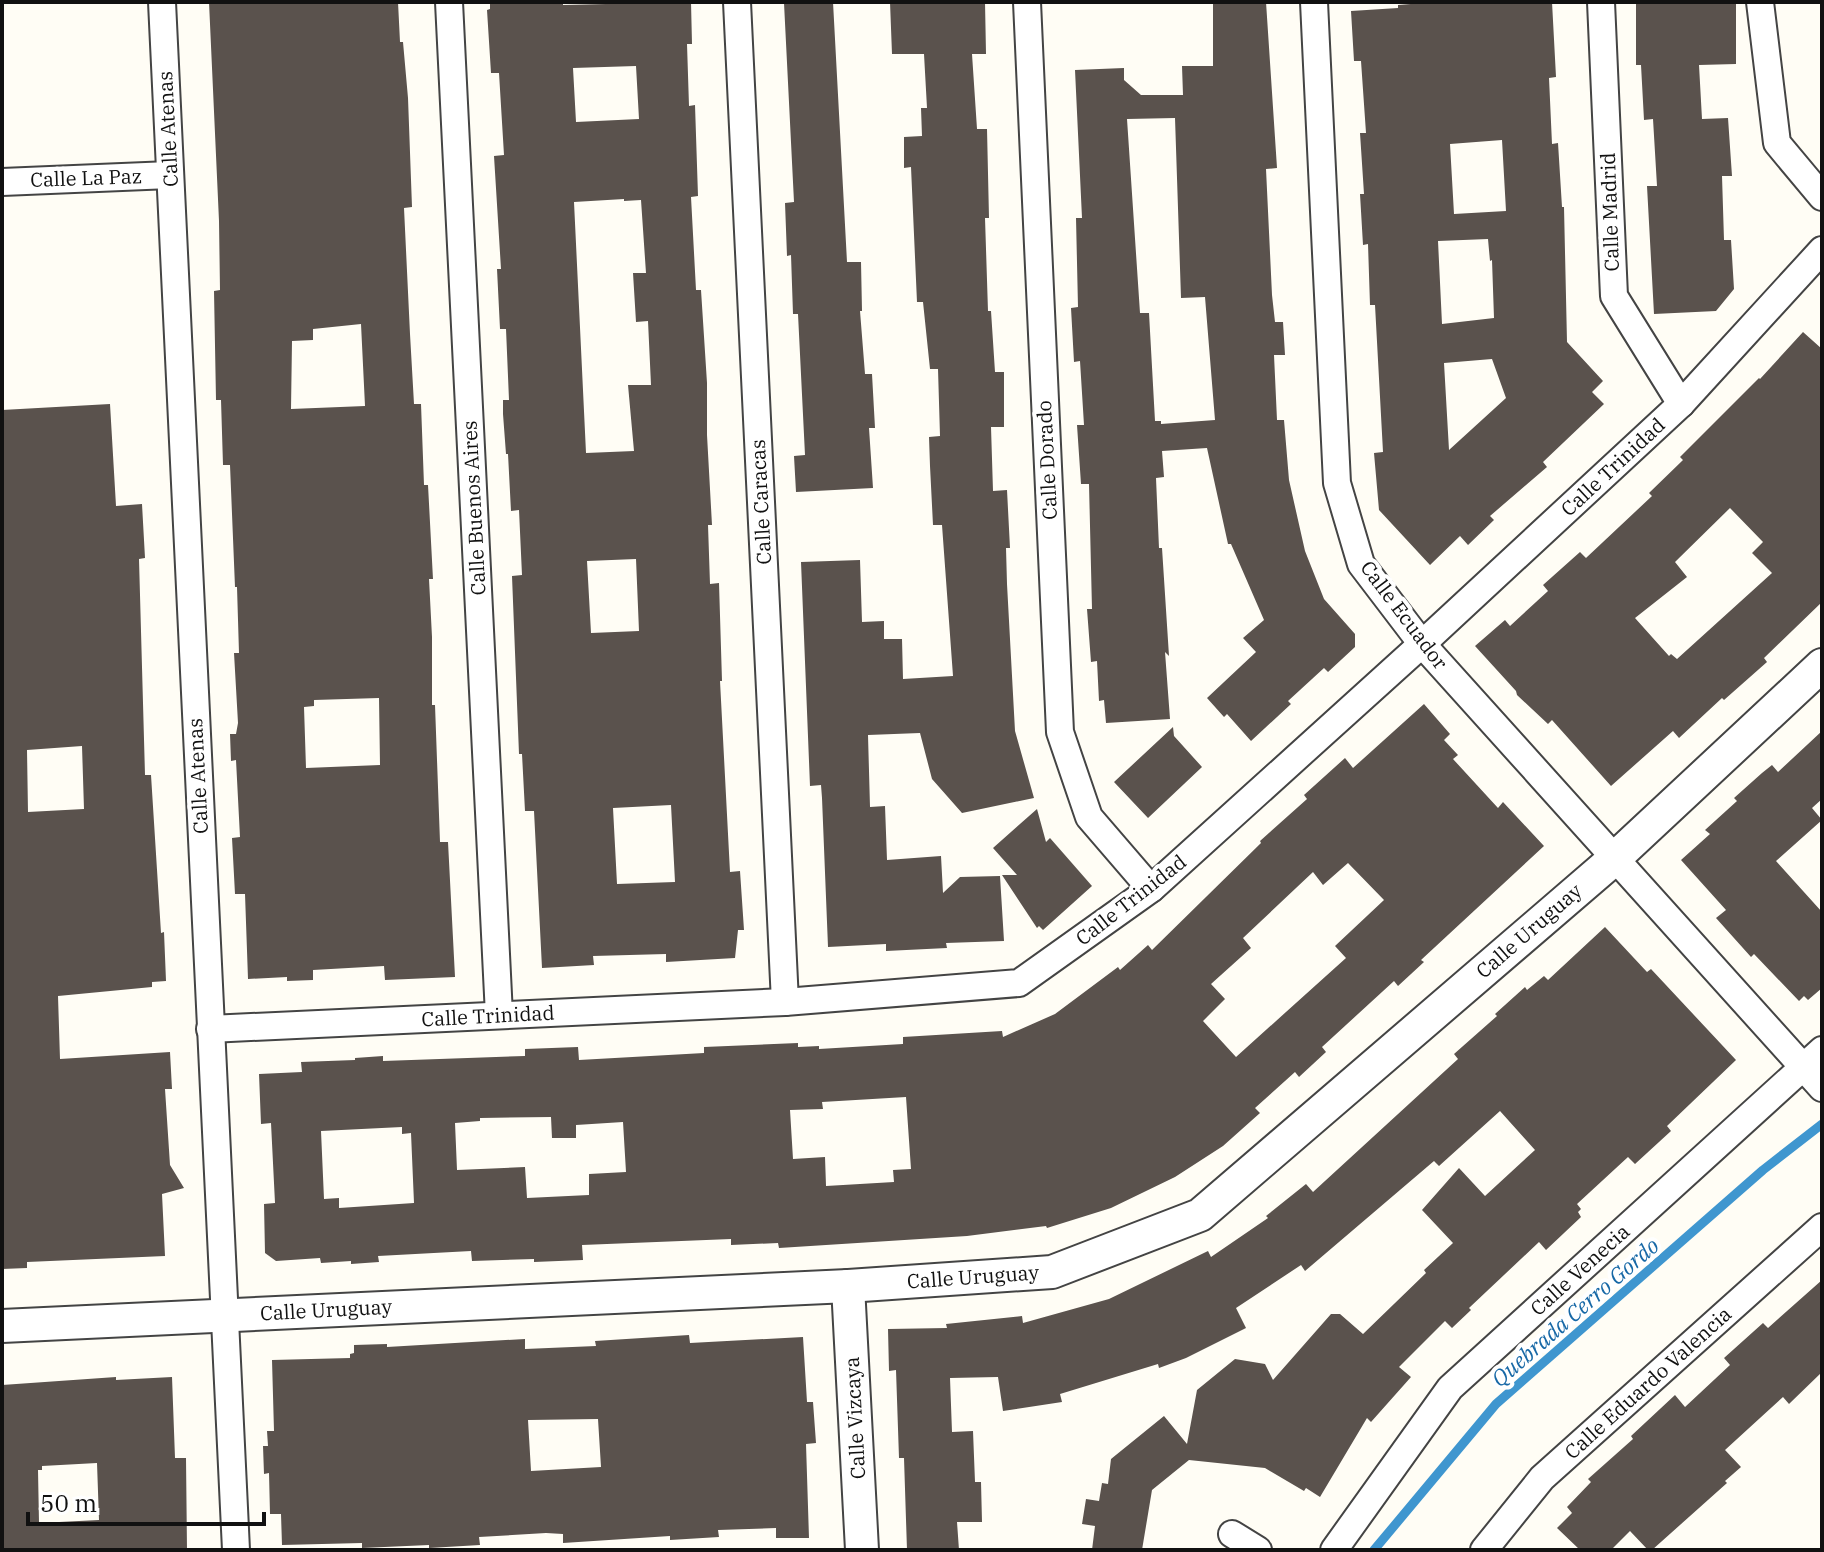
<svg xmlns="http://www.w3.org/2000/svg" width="1824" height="1552" viewBox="0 0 1824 1552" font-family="'IBM Plex Serif',serif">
<rect width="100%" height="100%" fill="#fffdf5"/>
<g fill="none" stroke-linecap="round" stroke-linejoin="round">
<path stroke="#3f96cf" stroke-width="9" d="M1374,1550L1496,1404L1763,1170L1822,1124"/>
</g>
<g fill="#5a524d" fill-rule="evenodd">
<path d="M209,2H398L400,42H403L408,98L412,207L404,208L410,334L414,404H421L424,485H428L433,579H429L432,637V705H435L440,842H448L455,977L385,980L384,966L313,970V980L287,981V977L248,979L245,894H235L232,838L240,837L236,760L231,761L230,734H236L238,723L234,653H239L237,587H235L230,465H223L221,400H216L214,291L220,290L219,221ZM361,324L365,406L291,409L292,341L313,340V329ZM379,698L380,765L306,768L304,707L314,706V700Z"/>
<path d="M490,2H563V5L691,2L692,44H687L689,106L695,105L698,196L691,197L696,290H701L707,383V435L712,525H708L710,584L719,583L722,681H720L730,872L740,871L744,930H738L735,958L666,962V954L593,956L594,965L542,968L534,811H525L522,754H519L512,576L522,575L519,510L511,511L508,454H506L503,414V400H509L506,329H500L497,269H501L494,156L504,155L499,73H491L487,10L490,9ZM636,66L639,119L576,122L573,68ZM624,199V201L641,200L646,273H633L636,322L648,321L651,385H628L634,451L586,453L574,202ZM636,559L639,631L591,633L587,561ZM671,805L675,882L617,884L613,808Z"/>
<path d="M833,2L847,262H861L862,311H860L865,374H872L875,428H869L873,488L796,492L794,456L805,455L798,314H793L791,255L787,256L785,203L794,202L784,3Z"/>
<path d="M890,2H985L986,54H972L977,129H987L989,218H985L988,311H991L995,372H1004V427H991L993,491L1007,490L1010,548H1006L1007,584L1015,731L1034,798L962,813L932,779L920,733L868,735L870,807L885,806L887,860L941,856L943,893L960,877L1000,876L1004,941L946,943L947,948L886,951V944L828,947L822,798L821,785L810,786L801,562L860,560L862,622L884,621V639H902L903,679L953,676L942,525H933L930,466L929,437L940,436L938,369H930L923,302H917L911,167L904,168V137L922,136L921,108H927L924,54H892Z"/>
<path d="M1213,2H1266L1277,168L1266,169L1272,295L1275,322H1283L1285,355H1274L1277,420H1284L1289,480L1305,551L1324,599L1355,634V647L1328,672L1324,668L1288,701L1291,704L1251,741L1227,714L1224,717L1207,698L1256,652L1243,638L1264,620L1231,544H1228L1207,448L1162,451L1164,477L1156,478L1159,548H1162L1169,656L1165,652L1170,719L1106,723L1104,700L1099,701L1097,661L1091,662L1087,609H1092L1089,484H1081L1077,425H1084L1080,361L1074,362L1071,308L1078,307L1076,218H1082L1075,70L1124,68V80L1141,95H1183L1182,66H1213ZM1175,118L1181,298L1205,297L1215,420L1161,424V421H1155L1149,313H1140L1127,119Z"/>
<path d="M1436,2H1552L1556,77L1549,78L1552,144L1558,143L1562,207H1564L1567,342L1603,381L1592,392L1604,404L1543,462L1547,467L1490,516L1494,520L1468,545L1460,536L1430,565L1379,510L1374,453L1383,452L1375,305H1370L1368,244L1363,245L1360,194H1364L1360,133H1366L1361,61H1354L1351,11L1398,8V5ZM1502,140L1506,211L1454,214L1450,144ZM1488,239L1490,261L1492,260L1494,318L1442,324L1438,241ZM1492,359L1506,398L1449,450L1444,363Z"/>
<path d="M1736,2V64L1699,65L1702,119L1728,118L1732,176H1722L1724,240H1731L1734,289L1716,311L1654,314L1647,186H1657L1653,119L1644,120L1641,65H1636V3Z"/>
<path d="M1803,332L1822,349V602L1764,658L1767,662L1724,700L1722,698L1679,738L1673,731L1611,786L1552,720L1548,724L1517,695L1516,691L1475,646L1505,620L1510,626L1548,591L1543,585L1580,552L1586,558L1652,496L1649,493L1683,460L1680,457L1759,378L1760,379ZM1730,508L1763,542L1752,553L1772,573L1677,659L1671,654L1669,656L1635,618L1687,577L1675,562Z"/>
<path d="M110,404L116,506L142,504L145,558L139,559L145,775H151L161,933L164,932L166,981L152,982V987L58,996L60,1059L170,1052L172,1089H165L170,1165L184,1188L162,1194L165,1256L27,1262V1268L2,1269V410ZM82,746L84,809L28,812L27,750Z"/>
<path d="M1424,704L1450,734L1444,740L1458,755L1453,759L1498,808L1503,802L1544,846L1421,960L1424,962L1398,986L1394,981L1322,1047L1326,1052L1299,1077L1295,1072L1255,1108L1260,1113L1223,1146L1175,1177L1111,1208L1047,1228L1046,1226L967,1236L779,1248L778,1243L731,1245V1239L582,1245L583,1260L534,1262V1259L472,1261L471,1251L378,1256L379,1262L351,1264V1261L321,1263L320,1258L276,1261L265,1253L264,1204L275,1203L271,1123L261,1124L259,1074L302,1072L301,1062L355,1060V1058L383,1056V1061L525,1056V1049L578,1047L579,1060L704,1053V1047L798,1043V1047L819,1046V1049L903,1044V1037L1002,1031L1003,1037L1055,1014L1118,967L1120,970L1148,945L1152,950L1261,843L1260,841L1307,799L1304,795L1345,758L1353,768ZM1348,863L1384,900L1335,946L1346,958L1236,1057L1203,1021L1225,999L1211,984L1251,948L1243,938L1313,872L1323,885ZM906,1097L911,1169L893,1170L894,1182L826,1186L825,1157L793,1159L790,1110L823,1109L822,1102ZM551,1117L552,1138H576V1125L623,1122L626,1172L589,1174V1195L527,1198L525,1167L457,1170L455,1123L480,1121V1118ZM402,1127V1134L411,1133L414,1203L339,1208V1198L324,1199L321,1131Z"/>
<path d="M1173,727L1174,736L1202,767L1148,818L1114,782Z"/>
<path d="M1822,731V799L1812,808L1822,820L1776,861L1822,912V988L1808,1000L1804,996L1799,1001L1754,954L1751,957L1716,918L1726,910L1681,860L1710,834L1705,830L1737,801L1734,798L1762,773L1772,765L1778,772Z"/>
<path d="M1037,809L1046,842L1050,838L1092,886L1043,930L1039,926L1037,928L1002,875H1017L993,848Z"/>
<path d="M1605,927L1647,972L1651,969L1736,1060L1667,1126L1671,1131L1635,1164L1628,1157L1577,1204L1581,1209L1578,1212L1581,1217L1546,1250L1539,1242L1469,1308L1471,1310L1452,1328L1445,1321L1399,1367L1411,1377L1371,1422L1367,1418L1320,1497L1306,1488L1304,1491L1265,1468L1189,1460L1152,1490L1142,1550H1092L1095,1526L1082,1524L1086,1499L1099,1501L1102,1483L1108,1484L1111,1459L1164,1416L1187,1444L1197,1390L1235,1359L1265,1364L1273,1380L1331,1314H1340L1363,1334L1426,1273L1424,1270L1453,1243L1422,1210L1459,1168L1485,1196L1535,1150L1500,1111L1439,1166L1434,1161L1305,1271L1301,1265L1236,1308L1246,1328L1186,1358L1159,1368L1158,1364L1060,1394L1062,1402L1003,1411L998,1377L950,1378L952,1432L973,1431L975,1482H981L982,1522H957L959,1550H907L904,1458H899L896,1370L889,1371L888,1329L947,1328L946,1324L1022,1316L1023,1323L1109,1299L1208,1251L1211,1257L1268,1218L1266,1216L1306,1184L1313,1192L1458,1059L1454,1054L1497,1016L1495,1014L1525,987L1527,990L1544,976L1548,980Z"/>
<path d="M1822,1280V1372L1789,1404L1783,1397L1725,1450L1741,1467L1725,1481L1727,1483L1652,1550H1648L1630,1531L1611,1550H1580L1557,1528L1572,1513L1567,1507L1591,1482L1588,1479L1633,1439L1631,1436L1675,1395L1685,1407L1730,1365L1724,1358L1763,1323L1768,1328Z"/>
<path d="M689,1335L690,1343L803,1337L807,1402H813L816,1443L806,1444L809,1538H776V1528L718,1530L719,1537L670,1540V1536L563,1543V1534L546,1533L479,1537L480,1545L429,1548V1545L362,1548V1543L282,1545L281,1514H270L269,1473L264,1474L263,1446H268L267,1431H274L272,1360L350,1358V1354L354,1353V1345L387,1344V1347L525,1339V1349L596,1346L595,1341ZM598,1419L601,1467L531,1471L528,1420Z"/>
<path d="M116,1377V1380L172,1377L175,1458H186L187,1550H2V1385ZM97,1463L99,1520L39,1523L38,1470H42V1466Z"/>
</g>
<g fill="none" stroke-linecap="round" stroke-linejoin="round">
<g stroke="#444" stroke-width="30">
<g id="minor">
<path d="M162,2L236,1550"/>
<path d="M449,2L499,1015"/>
<path d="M737,2L785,1002"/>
<path d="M1027,2L1060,732L1089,817L1151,889"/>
<path d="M1314,2L1337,483L1361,564L1422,644L1822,1088"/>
<path d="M1601,2L1614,296L1681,404"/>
<path d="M1760,2L1777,143L1822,197"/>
<path d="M2,182L170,175"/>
<path d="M210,1029L785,1002L1019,983L1151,889L1422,644L1681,404L1822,250"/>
<path d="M1232,1534L1258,1550"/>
<path d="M1334,1550L1450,1388L1822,1050"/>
<path d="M1484,1550L1542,1478L1822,1227"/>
</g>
</g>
<g stroke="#444" stroke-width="36">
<g id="tertiary">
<path d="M848,1286L862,1550"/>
<path d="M2,1326L848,1286L1052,1272L1200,1215L1614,859L1822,665"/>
</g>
</g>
<use href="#minor" stroke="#fff" stroke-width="26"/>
<use href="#tertiary" stroke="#fff" stroke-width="32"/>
</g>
<g text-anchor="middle" stroke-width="8" stroke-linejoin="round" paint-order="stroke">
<g font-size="20" fill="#111" stroke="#fff">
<text transform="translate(168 129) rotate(-93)" y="7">Calle Atenas</text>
<text transform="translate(86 178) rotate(-2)" y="7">Calle La Paz</text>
<text transform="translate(1610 212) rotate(-92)" y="7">Calle Madrid</text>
<text transform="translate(1047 460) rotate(-93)" y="7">Calle Dorado</text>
<text transform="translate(1613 467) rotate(-43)" y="7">Calle Trinidad</text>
<text transform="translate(761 502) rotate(-93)" y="7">Calle Caracas</text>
<text transform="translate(474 508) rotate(-93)" y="7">Calle Buenos Aires</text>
<text transform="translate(1404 615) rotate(53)" y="7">Calle Ecuador</text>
<text transform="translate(198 776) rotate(-93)" y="7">Calle Atenas</text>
<text transform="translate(1131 900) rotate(-38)" y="7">Calle Trinidad</text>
<text transform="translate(1529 931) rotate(-41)" y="7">Calle Uruguay</text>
<text transform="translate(488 1016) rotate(-3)" y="7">Calle Trinidad</text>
<text transform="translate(1580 1270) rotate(-42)" y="7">Calle Venecia</text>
<text transform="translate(973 1277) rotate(-4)" y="7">Calle Uruguay</text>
<text transform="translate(326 1310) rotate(-3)" y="7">Calle Uruguay</text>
<text transform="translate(1648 1383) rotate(-42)" y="7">Calle Eduardo Valencia</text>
<text transform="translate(855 1418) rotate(-93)" y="7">Calle Vizcaya</text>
</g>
<g font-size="22" font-style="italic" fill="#1768a6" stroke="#fff">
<text transform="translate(1575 1312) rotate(-41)" y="8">Quebrada Cerro Gordo</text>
</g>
</g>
<rect width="1824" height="1552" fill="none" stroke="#111111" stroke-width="8"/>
<path d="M28 1512v12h236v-12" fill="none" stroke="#111111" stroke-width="4"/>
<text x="40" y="1512" font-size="24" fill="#111111" stroke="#ffffff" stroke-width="6" paint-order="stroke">50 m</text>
</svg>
